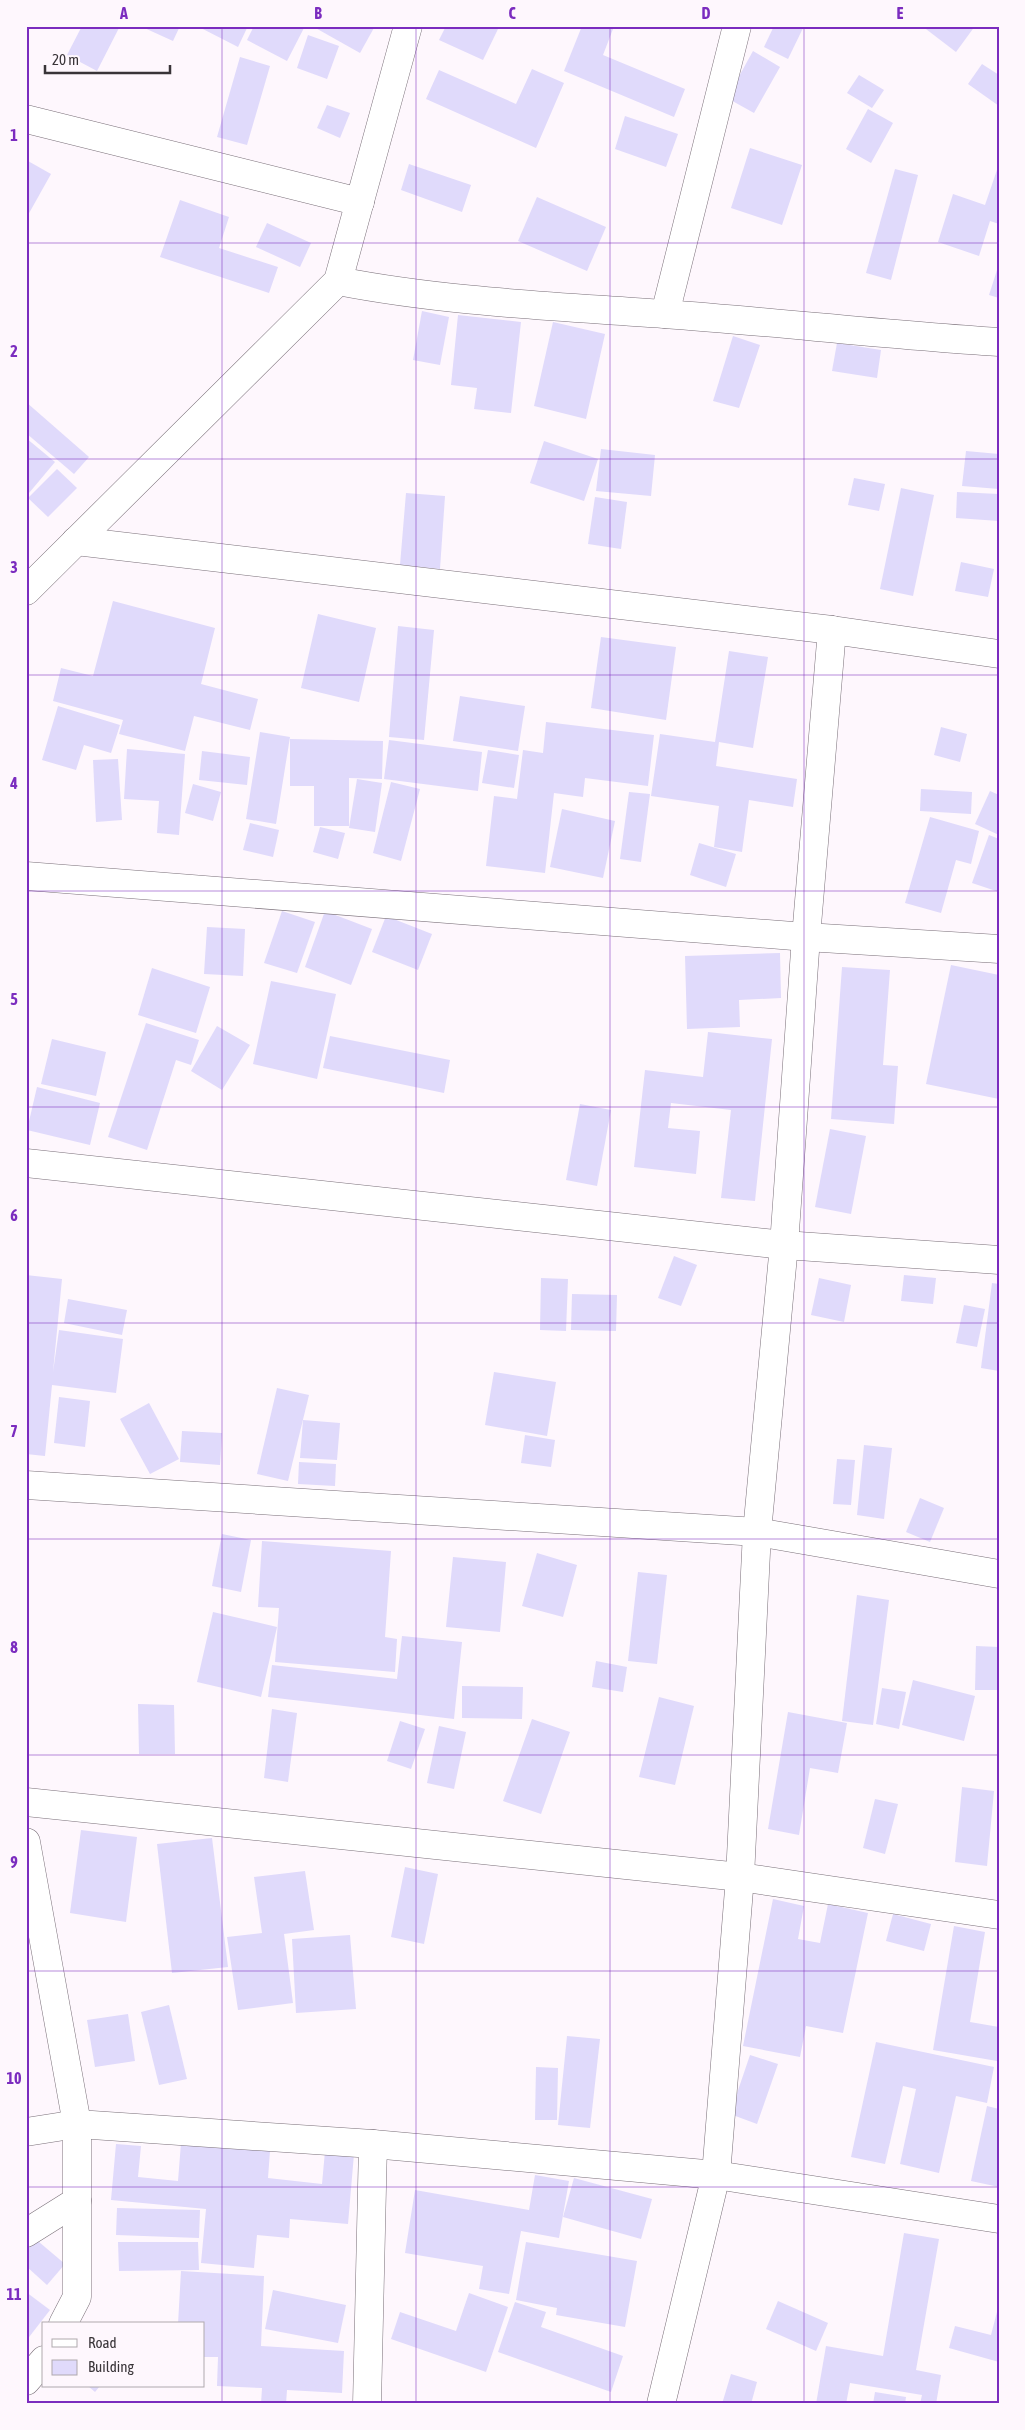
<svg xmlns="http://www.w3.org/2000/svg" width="1025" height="2430" viewBox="0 0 1025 2430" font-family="'Asap Condensed',sans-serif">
<rect width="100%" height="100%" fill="#fef7fd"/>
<g fill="#e0dafb">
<path d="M82,26H120L97,71L67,55Z"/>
<path d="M140,26H180L173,41Z"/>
<path d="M197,26H243L247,28L238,47Z"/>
<path d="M254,26H305L287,61L247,40Z"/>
<path d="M312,26H375L360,53Z"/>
<path d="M446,26H492L498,29L483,60L439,40Z"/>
<path d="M582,26H606L613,29L603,55L685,89L674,117L564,71Z"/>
<path d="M774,26H804L788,59L764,47Z"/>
<path d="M922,26H975L956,52Z"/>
<path d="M308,35L339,46L327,79L297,68Z"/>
<path d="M753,51L780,67L754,113L727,98Z"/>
<path d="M240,57L270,66L247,145L217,137Z"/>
<path d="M982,64L999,75V106L968,84Z"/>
<path d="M532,69L564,83L536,148L426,99L439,70L516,104Z"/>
<path d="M859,75L884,90L872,108L847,93Z"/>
<path d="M327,105L350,113L340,138L317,128Z"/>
<path d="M868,109L893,123L871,163L846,149Z"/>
<path d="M625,116L678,134L666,167L615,149Z"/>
<path d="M750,148L802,165L782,225L731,208Z"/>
<path d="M28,161L51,174L28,215L26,214V165Z"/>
<path d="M409,164L471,185L462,212L401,190Z"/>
<path d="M999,164V224L990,221L979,256L938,242L953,194L985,205Z"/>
<path d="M895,169L918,175L891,280L866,273Z"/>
<path d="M537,197L606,227L587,271L518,241Z"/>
<path d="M180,200L229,217L219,248L278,267L269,293L160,257Z"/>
<path d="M267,223L311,243L300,267L256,247Z"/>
<path d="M998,267H999V298L989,295Z"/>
<path d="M422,311L449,317L440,365L413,360Z"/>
<path d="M458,315L521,322L511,413L474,409L477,388L451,385Z"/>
<path d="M553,322L605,334L586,419L534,406Z"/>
<path d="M733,336L760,345L739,408L713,401Z"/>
<path d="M837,343L881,350L877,378L832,371Z"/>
<path d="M26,402L89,457L74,474L26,433Z"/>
<path d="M26,438L55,462L29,493L26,490Z"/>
<path d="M544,441L598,459L584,501L530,483Z"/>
<path d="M601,449L655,455L651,496L596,491Z"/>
<path d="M966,451L999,454V489L962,486Z"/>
<path d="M57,469L77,488L48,517L28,498Z"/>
<path d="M854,478L885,484L879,511L848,505Z"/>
<path d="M901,488L934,495L913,596L880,589Z"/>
<path d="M957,492L999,494V521L956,518Z"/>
<path d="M406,493L445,496L440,569L400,565Z"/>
<path d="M595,497L627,502L621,549L588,544Z"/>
<path d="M961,562L994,569L988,597L955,591Z"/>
<path d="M113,601L215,628L201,684L258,699L250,730L194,716L185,751L119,734L123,720L53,701L61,668L93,676Z"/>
<path d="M318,614L376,628L359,702L301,688Z"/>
<path d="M398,626L434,630L424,740L389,737Z"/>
<path d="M601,637L676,647L666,720L591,708Z"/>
<path d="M729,651L768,657L753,748L719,742L716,766L797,779L793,807L749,800L742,852L714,847L719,806L651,796L660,734L715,742Z"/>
<path d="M460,696L525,706L518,751L453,741Z"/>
<path d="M58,706L120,725L111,753L84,745L76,770L42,760Z"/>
<path d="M546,722L654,735L648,786L585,778L583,797L554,793L545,873L486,866L494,796L517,799L523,750L543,753Z"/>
<path d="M941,727L967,734L960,762L934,755Z"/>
<path d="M260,732L290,737L276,824L246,819Z"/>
<path d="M290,739L383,741L382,779L349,778V826H314V786H290Z"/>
<path d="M389,740L482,752L478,791L384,779Z"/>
<path d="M127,749L185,754L179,835L157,833L159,801L124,799Z"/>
<path d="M488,750L519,755L514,788L482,783Z"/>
<path d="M202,751L250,757L247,785L199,780Z"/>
<path d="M118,759L122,820L96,822L93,760Z"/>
<path d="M357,779L382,783L375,832L349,828Z"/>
<path d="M391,782L420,789L401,861L373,853Z"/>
<path d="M193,784L221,792L213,821L185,813Z"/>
<path d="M921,789L972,792L971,814L920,811Z"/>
<path d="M990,791L999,795V835L975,824Z"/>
<path d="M629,792L650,794L641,862L620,859Z"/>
<path d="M562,809L615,821L603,878L550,867Z"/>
<path d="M930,817L979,831L971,864L956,860L941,913L905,903Z"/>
<path d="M250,823L279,830L273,857L243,850Z"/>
<path d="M320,827L345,833L338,859L313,852Z"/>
<path d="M989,835L999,839V892L972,883Z"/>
<path d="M699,843L736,854L726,887L690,875Z"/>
<path d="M282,911L315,922L297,973L264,963Z"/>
<path d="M325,911L372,929L351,985L305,967Z"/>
<path d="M386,916L432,934L418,970L372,952Z"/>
<path d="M207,927L245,929L243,976L204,974Z"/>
<path d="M780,953L781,998L739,1000L740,1027L687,1029L685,956Z"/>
<path d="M951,965L999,975V1099L926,1084Z"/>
<path d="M842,967L890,970L883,1065L898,1066L894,1124L831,1119Z"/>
<path d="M152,968L210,987L196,1033L138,1015Z"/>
<path d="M271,981L336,994L317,1079L253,1064Z"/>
<path d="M146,1023L199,1040L191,1065L176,1060L147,1150L108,1137Z"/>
<path d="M217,1026L250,1045L222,1090L191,1071Z"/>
<path d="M708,1032L772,1039L755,1201L721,1198L731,1110L671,1103L668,1128L700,1131L696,1174L634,1167L645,1070L703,1077Z"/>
<path d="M330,1036L450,1060L444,1093L323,1068Z"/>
<path d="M52,1039L106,1052L96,1096L41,1084Z"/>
<path d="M37,1087L100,1103L90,1145L27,1130Z"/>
<path d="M580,1104L611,1110L597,1186L566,1180Z"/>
<path d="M830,1129L866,1136L851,1214L815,1207Z"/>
<path d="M674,1256L697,1265L681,1306L658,1298Z"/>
<path d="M26,1275L62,1279L53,1372L59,1330L123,1339L116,1393L52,1385L45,1456L26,1454Z"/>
<path d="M904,1275L936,1278L933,1304L901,1301Z"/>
<path d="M541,1278L568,1279L566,1331L540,1330Z"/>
<path d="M819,1278L851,1285L844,1322L811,1315Z"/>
<path d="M992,1283L999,1284V1371L981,1368Z"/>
<path d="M572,1294L617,1295L616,1331L571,1330Z"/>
<path d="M68,1299L127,1310L122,1335L64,1323Z"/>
<path d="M964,1305L985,1309L977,1347L956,1343Z"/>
<path d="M494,1372L556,1382L547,1436L485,1425Z"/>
<path d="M277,1388L309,1395L288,1481L257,1474Z"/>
<path d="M59,1397L90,1401L85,1447L54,1443Z"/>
<path d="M149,1403L179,1459L150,1474L120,1419Z"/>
<path d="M303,1420L340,1423L337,1460L300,1458Z"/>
<path d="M182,1431L222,1433L220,1465L180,1462Z"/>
<path d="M525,1435L555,1440L551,1467L521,1463Z"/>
<path d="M864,1445L892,1448L884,1519L857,1515Z"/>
<path d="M837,1459L855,1460L851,1505L833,1504Z"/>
<path d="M299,1462L336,1464L335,1486L298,1484Z"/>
<path d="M920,1498L944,1508L930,1542L906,1532Z"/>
<path d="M222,1534L251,1540L241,1592L212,1586Z"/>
<path d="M262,1541L391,1551L385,1637L397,1639L395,1672L275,1662L279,1608L258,1607Z"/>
<path d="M537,1553L577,1565L563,1617L522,1606Z"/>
<path d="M453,1557L506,1562L500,1632L446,1627Z"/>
<path d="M638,1572L667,1575L657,1664L628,1661Z"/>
<path d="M857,1595L889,1600L873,1725L842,1721Z"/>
<path d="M213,1612L277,1627L261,1697L197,1682Z"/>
<path d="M402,1636L462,1642L454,1719L268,1697L272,1665L397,1679Z"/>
<path d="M976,1646L999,1647V1690H975Z"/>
<path d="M596,1661L627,1667L623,1692L592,1687Z"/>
<path d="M913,1680L975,1696L964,1741L902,1725Z"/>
<path d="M462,1686L523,1687L522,1719L462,1718Z"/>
<path d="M882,1688L906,1692L899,1729L876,1724Z"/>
<path d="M659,1697L694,1706L675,1785L639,1777Z"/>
<path d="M138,1704L174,1705L175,1754H139Z"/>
<path d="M272,1709L297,1713L288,1782L264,1778Z"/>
<path d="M788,1712L847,1723L838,1773L810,1768L799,1835L768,1829Z"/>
<path d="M532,1719L570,1732L541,1814L503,1801Z"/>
<path d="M400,1721L425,1729L411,1769L387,1761Z"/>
<path d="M439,1726L466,1732L454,1789L427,1783Z"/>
<path d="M962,1787L994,1791L987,1866L955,1862Z"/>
<path d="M875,1799L898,1804L885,1854L863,1848Z"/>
<path d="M81,1830L137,1837L126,1922L70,1913Z"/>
<path d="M212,1838L228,1967L172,1973L157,1844Z"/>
<path d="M405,1867L438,1874L424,1944L391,1937Z"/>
<path d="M305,1871L314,1930L284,1934L293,2003L238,2010L227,1937L262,1933L254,1877Z"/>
<path d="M773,1899L804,1906L798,1939L820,1943L828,1904L868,1913L843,2033L806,2026L800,2057L743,2046Z"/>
<path d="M893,1914L931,1924L924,1951L886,1941Z"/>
<path d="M954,1926L985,1932L970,2022L999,2027L997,2061L933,2050Z"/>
<path d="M350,1935L356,2009L296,2013L292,1939Z"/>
<path d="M169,2005L187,2079L159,2085L141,2012Z"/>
<path d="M128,2014L135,2061L95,2067L87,2020Z"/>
<path d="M567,2036L600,2039L590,2128L558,2125Z"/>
<path d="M876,2042L994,2067L987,2103L956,2096L939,2173L900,2164L916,2089L903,2086L885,2164L851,2157Z"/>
<path d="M750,2055L778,2064L757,2124L730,2114Z"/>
<path d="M536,2067L558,2068L557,2120H535Z"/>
<path d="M987,2106L999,2109V2187L971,2181Z"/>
<path d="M181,2143L270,2151L268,2178L322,2184L325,2151L354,2154L348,2224L290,2219L289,2238L257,2235L254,2268L201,2263L206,2209L111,2200L116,2144L141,2146L138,2177L178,2181Z"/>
<path d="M535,2175L569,2181L559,2238L521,2231L509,2294L479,2289L483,2266L405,2253L415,2190L529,2210Z"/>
<path d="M574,2178L652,2199L641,2239L563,2217Z"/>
<path d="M117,2208L200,2210L199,2238L116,2235Z"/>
<path d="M26,2231L65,2264L47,2285L26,2266Z"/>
<path d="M904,2233L939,2239L916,2370L941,2375L936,2404H920L922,2395L850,2383L846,2404H816L826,2346L883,2356Z"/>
<path d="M118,2242H198L199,2270L119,2271Z"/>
<path d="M526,2242L637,2261L625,2327L556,2315L557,2308L516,2300Z"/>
<path d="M181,2271L264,2276L261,2346L344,2351L342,2393L287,2390L286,2404H261L262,2388L217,2386L218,2357H204V2324H178Z"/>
<path d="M273,2290L346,2305L338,2343L265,2329Z"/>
<path d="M26,2292L50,2310L26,2341Z"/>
<path d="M469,2293L508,2307L486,2372L391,2339L400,2312L456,2331Z"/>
<path d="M778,2301L828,2323L816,2351L766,2329Z"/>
<path d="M515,2302L546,2312L541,2327L623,2356L611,2392L498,2352Z"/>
<path d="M998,2308L999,2362L949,2348L955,2326L991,2335Z"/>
<path d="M731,2374L757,2382L751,2404H722Z"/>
<path d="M88,2386H100L95,2392Z"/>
<path d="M875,2392L906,2397L905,2404H873Z"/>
</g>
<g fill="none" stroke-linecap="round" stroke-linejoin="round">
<g stroke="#7a7079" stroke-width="29">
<g id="minor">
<path d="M26,119L360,202"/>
<path d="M338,281C446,302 555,306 664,314C776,322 887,335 999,342"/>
<path d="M665,314L737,26"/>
<path d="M76,541L832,630L999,654"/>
<path d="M26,591L338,281L408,26"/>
<path d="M26,876L806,937L999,949"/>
<path d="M26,1163L784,1245L999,1260"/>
<path d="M26,1485L757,1532L999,1574"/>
<path d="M26,1802L740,1877L999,1915"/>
<path d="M26,1842L77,2124V2297L63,2324"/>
<path d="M26,2132L77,2124L373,2144L716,2175L999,2219"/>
<path d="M26,2233L77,2201"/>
<path d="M26,2381L44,2360"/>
<path d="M367,2404L373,2144"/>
<path d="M661,2404L716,2175L740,1877L757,1532L784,1245L806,937L832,630"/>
</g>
</g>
<use href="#minor" stroke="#fff" stroke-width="28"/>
</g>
<path fill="none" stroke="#7b2cbf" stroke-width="1" stroke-opacity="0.55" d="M222,26V2404M416,26V2404M610,26V2404M804,26V2404M26,243H999M26,459H999M26,675H999M26,891H999M26,1107H999M26,1323H999M26,1539H999M26,1755H999M26,1971H999M26,2187H999"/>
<rect width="1025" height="2430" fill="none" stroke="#fef7fd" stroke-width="55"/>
<rect x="42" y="2322" width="162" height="65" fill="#fef7fd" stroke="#afa9ae"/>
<rect x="52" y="2339" width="25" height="8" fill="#ffffff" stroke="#afa9ae"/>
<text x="88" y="2348" font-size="15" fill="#393438">Road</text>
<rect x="52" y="2360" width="25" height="15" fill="#e0dafb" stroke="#afa9ae"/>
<text x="88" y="2372" font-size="15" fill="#393438">Building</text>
<path d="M45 65v8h125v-8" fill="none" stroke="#393438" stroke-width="2.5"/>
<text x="52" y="65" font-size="15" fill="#393438" stroke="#fef7fd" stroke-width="4" paint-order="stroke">20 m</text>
<rect x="28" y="28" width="970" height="2374" fill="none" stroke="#7b2cbf" stroke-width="2"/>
<g font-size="16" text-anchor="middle" font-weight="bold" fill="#7b2cbf">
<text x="124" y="19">A</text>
<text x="318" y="19">B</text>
<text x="512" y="19">C</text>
<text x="706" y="19">D</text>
<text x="900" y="19">E</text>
<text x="14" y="141">1</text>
<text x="14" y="357">2</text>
<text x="14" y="573">3</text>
<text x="14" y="789">4</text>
<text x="14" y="1005">5</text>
<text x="14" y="1221">6</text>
<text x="14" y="1437">7</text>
<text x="14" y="1653">8</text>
<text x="14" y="1868">9</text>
<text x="14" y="2084">10</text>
<text x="14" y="2300">11</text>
</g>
</svg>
